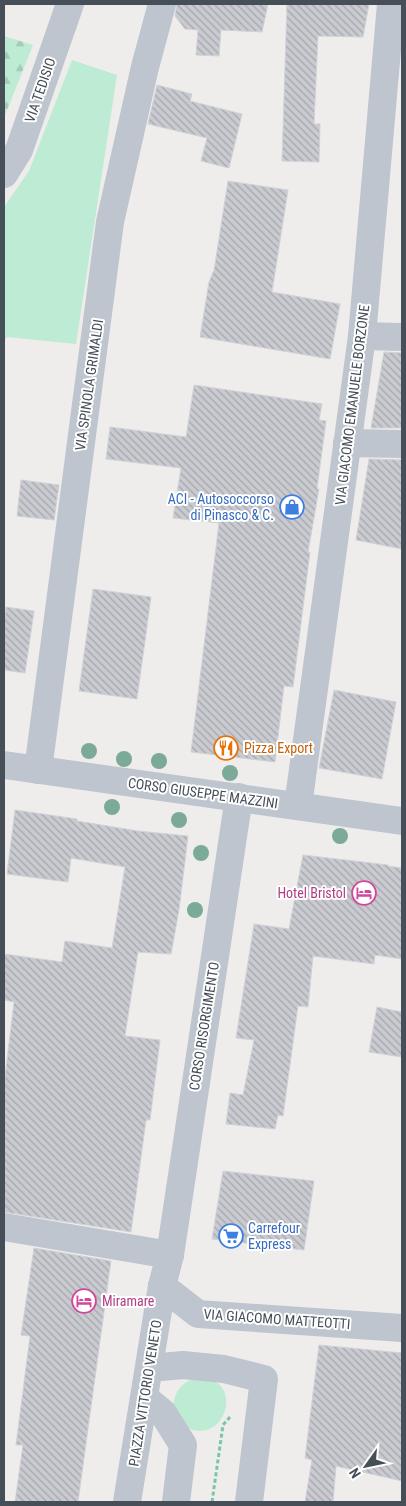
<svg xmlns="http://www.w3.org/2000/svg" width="406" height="1506" viewBox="0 0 406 1506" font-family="'Roboto Condensed',sans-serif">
<defs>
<pattern id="forest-firs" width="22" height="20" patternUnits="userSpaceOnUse" patternTransform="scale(1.25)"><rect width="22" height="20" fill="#bdebd4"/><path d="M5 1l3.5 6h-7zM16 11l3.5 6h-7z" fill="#a4cbb8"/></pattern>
<pattern id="building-back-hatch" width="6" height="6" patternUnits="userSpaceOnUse" patternTransform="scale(1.25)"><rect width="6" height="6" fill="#cacbd1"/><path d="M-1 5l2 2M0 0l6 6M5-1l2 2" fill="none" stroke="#a6a7ac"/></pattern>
</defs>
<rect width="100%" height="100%" fill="#efedec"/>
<g fill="#bdebd4">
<path d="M72,60L117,75L76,344L7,337L4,341V207L29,171Z"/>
<path d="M193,1379C198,1379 204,1378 209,1379C237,1386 229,1430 200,1431C196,1431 192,1430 188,1428C182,1424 177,1412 173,1406C175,1392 180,1384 193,1379Z"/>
</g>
<path fill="url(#forest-firs)" d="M4,36L33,45L4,118Z"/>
<g fill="url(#building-back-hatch)" stroke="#d1d2d8">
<path d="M177,4H268L262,32L221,30L219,56L196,55L198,30L185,29L175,16Z"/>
<path d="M287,4H369L363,37L318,36L314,124H320L319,162L282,161Z"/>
<path d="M157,85L192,94L190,101L242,114L229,168L201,161L207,138L148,124Z"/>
<path d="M228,181L288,190L272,292L340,304L330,359L200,337L209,282L214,270Z"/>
<path d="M384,352L402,353V428H371Z"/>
<path d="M194,385L322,404L319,420L326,421L317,489H319L308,552H310L293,687L284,686L275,762L191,752L219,523L173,518L181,468L106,459L110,427L186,437Z"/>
<path d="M369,459L402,460V549L356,540Z"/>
<path d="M21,480L59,485L54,520L17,516Z"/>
<path d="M93,589L151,597L137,699L79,691Z"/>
<path d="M6,607L34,611L25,673L4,670V622Z"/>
<path d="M334,690L396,702L382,779L319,768Z"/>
<path d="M15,810L77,819V821L138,831L188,836L179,910L171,954L138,952L125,1036L160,1040L150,1120H146L131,1232L4,1212V1085L14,1002L4,1000V954L62,962L65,941L112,948L125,867L71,858L68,882L7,874Z"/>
<path d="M303,855L388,865V866L402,868V959L375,955L374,964L313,956L308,1007L298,1006L283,1116L278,1115L275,1129L226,1124L230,1093L243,1095L254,1040L236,1038L254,924L289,929Z"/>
<path d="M377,1007L402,1012V1057L369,1052Z"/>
<path d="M223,1171L314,1181L304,1250L212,1239Z"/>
<path d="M34,1248L111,1261L78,1502H15L23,1445H16L30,1336L21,1335Z"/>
<path d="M319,1345L402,1353V1481L336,1466L333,1502H305L312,1460L305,1458Z"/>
</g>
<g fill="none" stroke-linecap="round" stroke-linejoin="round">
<path stroke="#77c6a9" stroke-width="3" stroke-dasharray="4 2.5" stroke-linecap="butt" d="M212,1502L223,1425L230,1417"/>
<g stroke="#bec5ce" stroke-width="28">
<path d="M4,174L19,150L70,4"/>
<path d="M362,336L402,337"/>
<path d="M347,443L402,444"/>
<path d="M4,765L402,821"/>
<path d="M38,770L110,222L145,67L162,4"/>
<path d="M298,806L362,336L391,4"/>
<path d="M4,1227L170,1255"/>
<path d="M162,1286L198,1314L402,1328"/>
<path d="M150,1368L183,1365L224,1369L264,1379L249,1502"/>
<path d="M145,1398L163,1413L183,1445L176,1502"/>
<path d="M127,1502L162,1286L170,1255L239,797"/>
</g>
</g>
<g fill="#7baa98">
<circle cx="89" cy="751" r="8"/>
<circle cx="124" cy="759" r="8"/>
<circle cx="159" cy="761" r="8"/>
<circle cx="230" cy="773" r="8"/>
<circle cx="112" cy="807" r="8"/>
<circle cx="179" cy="820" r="8"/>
<circle cx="340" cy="836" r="8"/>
<circle cx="201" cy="853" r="8"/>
<circle cx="195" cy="910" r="8"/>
</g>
<defs>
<g id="shop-ring" transform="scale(1.25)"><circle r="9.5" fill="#fff" stroke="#3f7fe0" stroke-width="1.5"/><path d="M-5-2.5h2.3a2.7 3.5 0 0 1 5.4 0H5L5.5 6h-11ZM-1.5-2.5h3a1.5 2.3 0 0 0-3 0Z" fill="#3f7fe0"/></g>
<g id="restaurant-ring" transform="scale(1.25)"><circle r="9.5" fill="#fff" stroke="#e8710a" stroke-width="1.5"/><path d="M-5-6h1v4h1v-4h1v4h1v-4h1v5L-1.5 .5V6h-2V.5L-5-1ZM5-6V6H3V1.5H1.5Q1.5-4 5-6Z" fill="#e8710a"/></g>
<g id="hotel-ring" transform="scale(1.25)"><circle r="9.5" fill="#fff" stroke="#d1479c" stroke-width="1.5"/><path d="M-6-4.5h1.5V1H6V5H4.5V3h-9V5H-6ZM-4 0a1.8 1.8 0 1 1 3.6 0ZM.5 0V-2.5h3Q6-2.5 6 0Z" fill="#d1479c"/></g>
<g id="supermarket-ring" transform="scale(1.25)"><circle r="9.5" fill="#fff" stroke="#3f7fe0" stroke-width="1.5"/><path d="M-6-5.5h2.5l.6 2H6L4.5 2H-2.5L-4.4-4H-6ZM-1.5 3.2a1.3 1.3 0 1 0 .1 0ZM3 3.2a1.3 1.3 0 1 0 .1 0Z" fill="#3f7fe0"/></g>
</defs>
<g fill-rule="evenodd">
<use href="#shop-ring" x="292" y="507"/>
<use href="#restaurant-ring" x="226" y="748"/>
<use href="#hotel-ring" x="364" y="893"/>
<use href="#supermarket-ring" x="231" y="1236"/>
<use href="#hotel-ring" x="84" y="1301"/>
</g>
<g text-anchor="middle" stroke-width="4" stroke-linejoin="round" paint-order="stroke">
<g font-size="14" fill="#464e58" stroke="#fff">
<text transform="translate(40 90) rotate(-71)" y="5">VIA TEDISIO</text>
<text transform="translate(89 385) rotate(-82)" y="5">VIA SPINOLA GRIMALDI</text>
<text transform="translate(352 405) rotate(-83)" y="5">VIA GIACOMO EMANUELE BORZONE</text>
<text transform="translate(203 793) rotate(8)" y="5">CORSO GIUSEPPE MAZZINI</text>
<text transform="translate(204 1026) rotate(-81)" y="5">CORSO RISORGIMENTO</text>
<text transform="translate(277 1319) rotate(4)" y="5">VIA GIACOMO MATTEOTTI</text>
<text transform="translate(145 1393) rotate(-81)" y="5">PIAZZA VITTORIO VENETO</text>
</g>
<g font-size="14" fill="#366cbe" stroke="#fff" text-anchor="end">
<text x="274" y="504">ACI - Autosoccorso<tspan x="274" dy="16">di Pinasco &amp; C.</tspan></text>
<text x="248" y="1233" text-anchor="start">Carrefour<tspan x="248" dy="16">Express</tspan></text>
</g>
<g font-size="14" fill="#c56008" stroke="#fff" text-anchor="start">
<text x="244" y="753">Pizza Export</text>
</g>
<g font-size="14" fill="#b23c85" stroke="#fff" text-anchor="end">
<text x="346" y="898">Hotel Bristol</text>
<text x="102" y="1306" text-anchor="start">Miramare</text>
</g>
</g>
<rect width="406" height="1506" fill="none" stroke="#464e58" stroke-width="10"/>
<g transform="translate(366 1466) rotate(237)" stroke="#ffffff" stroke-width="4" paint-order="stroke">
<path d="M0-4L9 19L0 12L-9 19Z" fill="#464e58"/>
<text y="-8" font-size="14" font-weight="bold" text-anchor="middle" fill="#464e58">N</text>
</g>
</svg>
